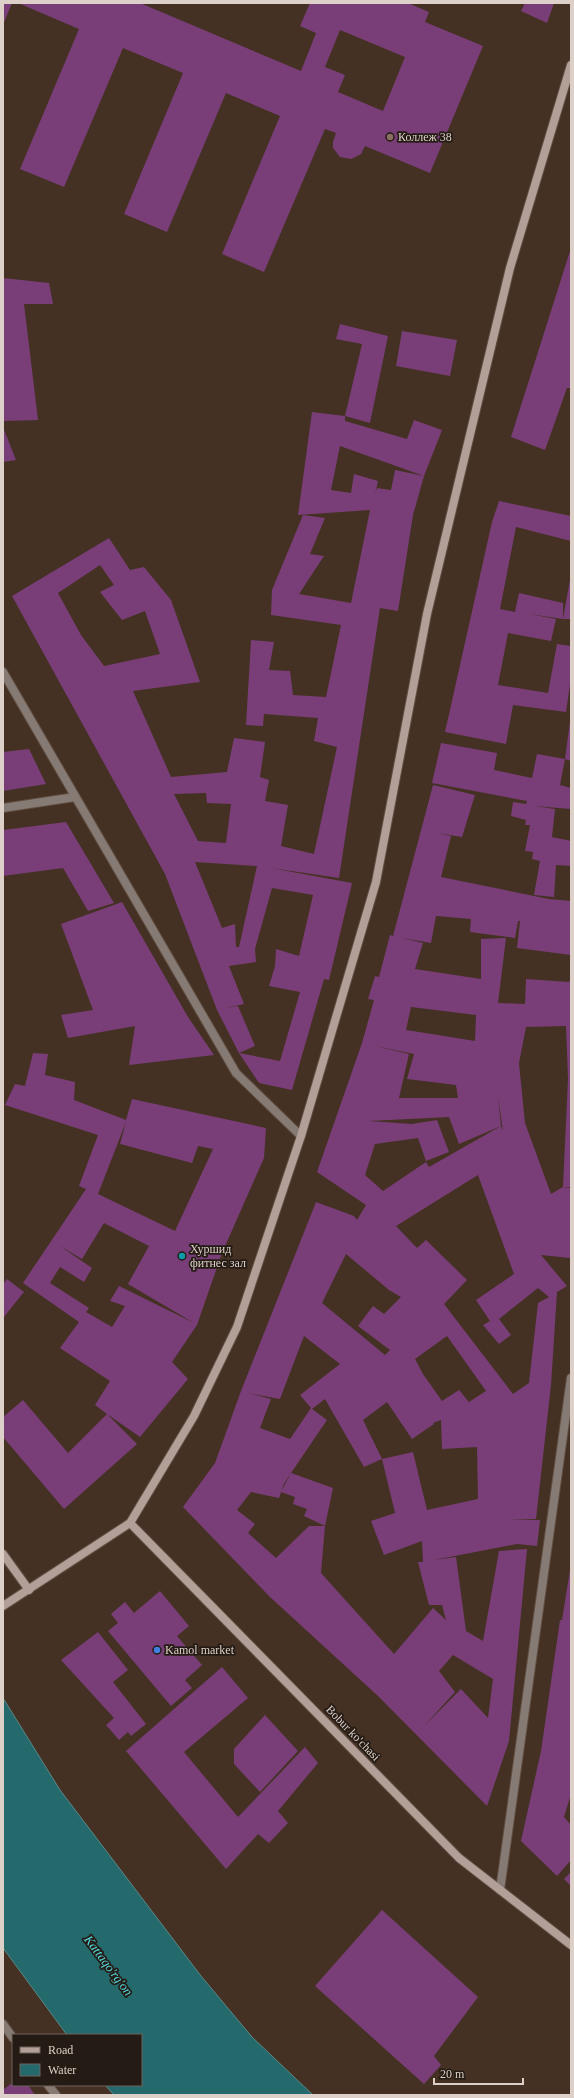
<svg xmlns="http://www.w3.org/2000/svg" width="574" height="2098" viewBox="0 0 574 2098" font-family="Georgia,serif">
<rect width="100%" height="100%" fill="#443123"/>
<path fill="#24696c" stroke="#5c8888" d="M3,1698L60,1790L201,1976L252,2037L313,2095H114L105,2085H141V2035H67L3,1948Z"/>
<g fill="#793e77" fill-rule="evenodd">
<path d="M3,3H12L3,25Z"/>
<path d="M18,3H140L301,71L316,33L300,26L310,3H408L429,12L425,22L483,46L430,173L365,146L361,154L351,159L340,157L333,148V142L336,133L325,129L264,272L222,254L280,116L226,93L167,232L124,214L183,73L123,48L64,187L20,169L79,29ZM340,30L405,57L383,111L338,92L345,75L325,67Z"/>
<path d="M525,3H554L547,23L521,11Z"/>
<path d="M571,248V388H567L545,450L511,437Z"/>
<path d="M3,278L49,283L53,304H24L38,420L3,421Z"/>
<path d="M340,324L388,336L370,423L345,416V421L407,439L414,420L442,430L424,476L340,446L331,490L351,493L354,474L378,481L375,495L377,488L391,490L395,470L424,476L413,515L398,611L380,608L339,878L271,868L352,883L329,980L324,979L292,1090L259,1083L239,1053L280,1061L300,992L269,986L275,966L276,949L299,956L313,895L272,888L255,949L256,962L229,966L244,1004L226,1008L238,1006L255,1046L239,1053L217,1010L165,874L12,596L109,538L130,570L144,567L171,600L200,682L133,691L171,777L227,772L234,738L265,742L260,777L269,780L265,801L288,805L281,846L314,854L337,747L314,741L318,718L264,714L263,726L246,725L251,640L274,642L269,670L290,671L293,695L326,697L341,625L271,615L272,590L303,515L325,518L310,554L324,556L299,594L351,603L370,510L298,515L312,412L345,416L362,344L336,339ZM100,565L114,585L100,592L122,620L145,611L160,654L104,666L81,635L58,593ZM206,793L207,803L231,804L226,843L198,841L174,794ZM195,862L257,866L239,947H236L235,924L222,928Z"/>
<path d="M402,331L457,340L450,376L396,366Z"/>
<path d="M3,427L16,460L3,462Z"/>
<path d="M499,501L571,516V541L516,527L500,609L515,612L519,593L563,603V619L571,574V619H563L529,614L556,619L551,641L508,633L498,685L548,693L557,644L571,646V678L566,712L513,705L506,744L445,732L492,522Z"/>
<path d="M570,721H571V761L565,759Z"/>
<path d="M441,743L497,753L494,770L532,778L537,754L565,759L560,785L571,788V809L534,806L555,809L552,837L571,841V866L556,865L554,897L534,895L540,861L532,859L533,852L525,851L530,825H525L526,820L511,816L513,802L526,804L527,801L432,783Z"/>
<path d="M29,749L46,784L3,791V752Z"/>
<path d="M433,785L475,795L462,837L437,833L451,836L441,877L549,899L571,901V955L517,948L520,921H518L515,938L470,932L471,919L436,916L431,943L402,938L423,943L415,969L481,979V939L506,938L498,1003L525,1004L526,979L569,982L571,977V1187H563L568,1079L566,1026L526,1027L519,1063L525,1123L551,1194L563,1187L571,1188L570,1258L541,1255L567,1286L557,1292L551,1385L536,1519L507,1520H540L537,1546L517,1544L434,1560L456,1557L466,1631L483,1641L499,1551L527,1549L509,1741L487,1806L378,1696L270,1597L183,1507L215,1463L241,1391L316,1202L354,1216L357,1220L366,1205L317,1172L362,1043L374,1000L368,999L375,976L379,977L390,935L393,936ZM411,1007L476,1015L475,1041L419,1032L416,1054L419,1032L406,1030ZM375,1046L414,1054L407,1079L456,1085L458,1098H399L409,1054ZM498,1097L503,1131L501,1126ZM449,1117L459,1144L501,1126L429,1167L426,1162L383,1191L365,1175L375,1144L418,1138L426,1161L449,1152L437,1120L412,1124L369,1121ZM478,1175L514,1274L476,1300L490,1321L483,1325L499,1344L511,1335L499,1319L538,1288L549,1297L538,1303L529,1383L513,1394L444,1304L467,1280L426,1240L417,1248L396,1226ZM346,1254L389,1290L401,1297L384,1314L373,1306L358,1326L390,1350L385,1355L322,1303ZM304,1336L340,1364L300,1395L311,1408L290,1439L260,1428L271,1399L248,1393L280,1399ZM447,1336L486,1391L469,1402L459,1390L442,1401L423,1374L415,1359ZM325,1399L364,1467L382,1459L395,1513L371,1521L384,1555L422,1541L423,1562H418L429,1605H442L446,1620L433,1608L394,1654L321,1573L325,1526L333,1488L291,1473L327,1420L312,1409ZM387,1402L412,1439L434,1424L433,1423L441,1420L442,1449L477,1447L478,1499L427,1510L413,1452L382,1459L363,1420ZM291,1473L281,1492L295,1497L293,1504L307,1509L304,1516L325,1526H309L276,1558L248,1533L255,1524L237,1510L251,1492L279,1498L284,1484ZM453,1655L493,1679L488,1718L461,1689L424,1726L455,1692L439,1671Z"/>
<path d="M66,822L114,903L88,911L63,868L3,876V830Z"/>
<path d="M122,902L188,1017L214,1055L129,1065L135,1026L68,1038L61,1015L93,1010L61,924Z"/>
<path d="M33,1053L48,1054L45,1075L75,1082L74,1100L126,1120L132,1099L266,1128L264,1158L222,1253L197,1325L172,1362L188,1379L140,1437L107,1414L137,1444L64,1509L3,1437V1417L23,1400L68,1453L107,1414L95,1405L110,1381L60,1348L79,1322L23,1283L86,1189L79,1186L98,1135L5,1105L15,1084L25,1086ZM126,1122L120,1144L192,1163L198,1146L213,1149L175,1231L98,1194ZM104,1223L149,1246L128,1284L194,1323L119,1286L110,1301L125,1306L112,1327L86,1312L89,1308L50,1283L60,1267L84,1282L92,1268L60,1246L82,1259Z"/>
<path d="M7,1279L24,1292L3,1318V1284Z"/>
<path d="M570,1570L571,1794L564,1817L571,1825V1860L557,1876L521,1841L541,1751L560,1620H562Z"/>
<path d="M160,1591L189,1626L177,1636L202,1665L185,1680L192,1688L171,1706L108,1631L118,1623L111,1614L125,1602L134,1613Z"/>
<path d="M98,1632L128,1670L113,1682L146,1724L131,1736L128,1732L119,1740L106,1725L114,1718L61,1660Z"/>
<path d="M222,1667L248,1698L184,1752L238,1817L305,1747L318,1763L278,1811L288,1823L269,1843L258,1834L226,1869L126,1751Z"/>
<path d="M265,1715L298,1751L260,1792L234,1764V1749Z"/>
<path d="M571,1872V1886L564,1879Z"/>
<path d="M382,1910L478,1997L434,2056L441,2065L424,2084L315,1986Z"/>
<path d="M13,2082V2085H28L35,2095H3V2090Z"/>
</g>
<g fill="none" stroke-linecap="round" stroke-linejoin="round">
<g stroke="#604e41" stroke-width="10">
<g id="street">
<path d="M3,672L236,1073L301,1136"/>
<path d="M3,808L75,797"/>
<path d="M500,1890L571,1378"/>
<path d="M3,2024L13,2038"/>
<path d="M48,2085L56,2095"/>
</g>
</g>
<g stroke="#604e41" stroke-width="10">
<g id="secondary">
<path d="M130,1523L459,1858L571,1945"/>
<path d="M3,1554L29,1590"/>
<path d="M3,1606L130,1523L194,1416L237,1327L301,1136L376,882L427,614L510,268L571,65"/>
</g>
</g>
<use href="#street" stroke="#867a75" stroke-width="8"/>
<use href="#secondary" stroke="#b29f98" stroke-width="8"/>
</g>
<circle fill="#8d6e63" stroke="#241b15" stroke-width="1.5" cx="390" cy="137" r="4"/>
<circle fill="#0f9aa8" stroke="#241b15" stroke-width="1.5" cx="182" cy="1256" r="4"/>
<circle fill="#3f7fe0" stroke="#241b15" stroke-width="1.5" cx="157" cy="1650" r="4"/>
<g text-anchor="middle" stroke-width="3.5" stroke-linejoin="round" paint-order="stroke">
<g font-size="12" fill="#ddd0c8" stroke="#241b15" text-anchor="start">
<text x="398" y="141">Коллеж 38</text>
<text x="190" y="1253">Хуршид<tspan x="190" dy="14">фитнес зал</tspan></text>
<text x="165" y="1654">Kamol market</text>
</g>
<g font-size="12" fill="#ddd0c8" stroke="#241b15">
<text transform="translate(353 1733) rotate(46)" y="4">Bobur ko'chasi</text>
</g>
<g font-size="13" font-style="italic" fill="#54d9de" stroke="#241b15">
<text transform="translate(109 1965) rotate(53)" y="5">Kattaqo'rg'on</text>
</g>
</g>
<rect width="574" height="2098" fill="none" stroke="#ddd0c8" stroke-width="8"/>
<rect x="12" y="2034" width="130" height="52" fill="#241b15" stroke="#6e635d"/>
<rect x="20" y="2047" width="20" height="6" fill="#b29f98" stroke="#6e635d"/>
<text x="48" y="2054" font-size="12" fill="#ddd0c8">Road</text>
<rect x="20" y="2064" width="20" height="12" fill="#24696c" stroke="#6e635d"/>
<text x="48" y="2074" font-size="12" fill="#ddd0c8">Water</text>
<path d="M434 2078v6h89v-6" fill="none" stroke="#ddd0c8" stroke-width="2"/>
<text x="440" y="2078" font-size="12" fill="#ddd0c8" stroke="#241b15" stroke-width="3" paint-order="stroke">20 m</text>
</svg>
